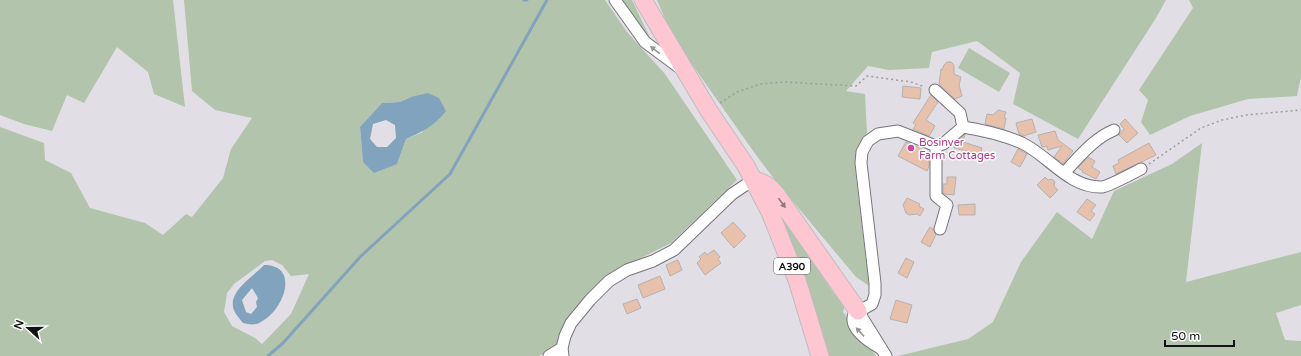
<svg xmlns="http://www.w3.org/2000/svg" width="1301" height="356" viewBox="0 0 1301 356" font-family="'Varela Round',sans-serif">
<rect width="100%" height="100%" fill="#e1dfe5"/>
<g fill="#b2c4ac" fill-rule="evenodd">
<path d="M0,0H173L185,107L154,94L148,72L117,47L84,103L67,95L52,131L24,124L0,115Z"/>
<path d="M184,0H605L627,32L665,74L737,180L671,243L615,271L590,291L571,318L558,345L539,356H0V127L44,143L45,160L71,173L90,208L145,223L163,235L186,214L192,217L223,178L231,149L252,118L215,110L192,91ZM411,97L423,132L406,139L397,164L363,162L360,127L382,103L400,102ZM272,260L282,265L291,276L309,274L291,314L262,344L255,338L232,326L224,312L227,293L234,284L265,261Z"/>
<path d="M622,0H632L652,42L647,39Z"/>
<path d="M657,0H1166L1156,18L1078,139L1013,104L1020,73L977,41L932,52L929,68L889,70L868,66L846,91L865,94L867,133L861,141L856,155L855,167L869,286L856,277L775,180L756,155L691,63L668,26Z"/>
<path d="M1189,0H1301V77L1297,96L1248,99L1190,116L1150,135L1141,122L1148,100L1139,90L1193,8Z"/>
<path d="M969,48L1010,73L999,92L958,68Z"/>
<path d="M1202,143L1186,282L1301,252V305L1276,313L1285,340L1301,341V356H898L968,339L993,322L1021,262L1057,212L1092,239L1114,191L1172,164Z"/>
<path d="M771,195L834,294L841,297L845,305L843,312L876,356H827C815,301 791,248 771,195Z"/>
</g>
<g fill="#82a3bd" fill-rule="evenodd">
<path d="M428,93L439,98L446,111C434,126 424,131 406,139L397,164L374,173L363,162L360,127L382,103L400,102L411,97ZM386,120L395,125L396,138L387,147H377L370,139L373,124Z"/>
<path d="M264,265C300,265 284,308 264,320C261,322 258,324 256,324C252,325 247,324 243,323C240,319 234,313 233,307C230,290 254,276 264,265ZM252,288L258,298L256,302L257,307L251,314L246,312L242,300Z"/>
</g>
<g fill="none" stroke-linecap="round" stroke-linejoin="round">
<g stroke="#82a3bd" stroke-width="3">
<path d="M524,0H527"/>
<path d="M268,356L283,343L361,256L450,174L547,0"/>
</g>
</g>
<g fill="#e8c1ad" stroke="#b6b1ae">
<path d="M947,62H951L954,65V74L961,77L959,85L962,96L955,99L939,84L941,69L942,70L944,65Z"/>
<path d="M903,86L921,88L920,99L902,97Z"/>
<path d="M931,95L938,102L926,120L935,126L929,136L913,129L916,125L913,123Z"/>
<path d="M998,110L1006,112L1004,118H1006L1004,129L985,124L987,114L993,115Z"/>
<path d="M1032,119L1036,132L1023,136L1019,134L1016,123Z"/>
<path d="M1125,119L1138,133L1127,143L1119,135L1124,129L1120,124Z"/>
<path d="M1055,131L1058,140L1073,151L1063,164L1054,157L1062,146L1048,150L1047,146L1042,147L1038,135Z"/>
<path d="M965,134L963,142L982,148L979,160L965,156L966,151L954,148L955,143Z"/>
<path d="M906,142L922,149L920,153L929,158V166L927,171L898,156Z"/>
<path d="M1149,143L1156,155L1116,174L1113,166L1119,163L1118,160Z"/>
<path d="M1018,149L1027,154L1020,167L1011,162Z"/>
<path d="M1088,157L1095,161L1092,167L1100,172L1096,179L1082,172L1083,171L1078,168Z"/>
<path d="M947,177H956L954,195L945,194L943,193V184H947Z"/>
<path d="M1045,177L1048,180L1052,179L1055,182L1054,186L1058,190L1050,198L1037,185Z"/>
<path d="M907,198L920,204L919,206L924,209L920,216L917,214L909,215L906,213L903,205Z"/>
<path d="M1087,199L1096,205L1091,211L1095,214L1090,221L1077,212Z"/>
<path d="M975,204V215H959L958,205Z"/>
<path d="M733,222L746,236L734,248L721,233Z"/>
<path d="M930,227L933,229L936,234L930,247L921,242Z"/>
<path d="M714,250L720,257L718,259L721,263L705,275L697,263L701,259L699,257L705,252L707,255Z"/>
<path d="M906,258L914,262L907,278L898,273Z"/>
<path d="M678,260L682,270L670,276L666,265Z"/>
<path d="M660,276L665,289L643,298L638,285Z"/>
<path d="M637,299L641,308L627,314L623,304Z"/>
<path d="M896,300L912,305L907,323L890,319Z"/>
</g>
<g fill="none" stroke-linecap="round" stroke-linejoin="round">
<g stroke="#77757a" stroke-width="13">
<g id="minor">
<path d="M615,0L645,42L680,68"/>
<path d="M935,90L960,113L963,127"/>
<path d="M936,146L943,144L963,127C982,130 1004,135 1022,143C1049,156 1069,188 1102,187C1109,186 1133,173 1141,169"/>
<path d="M1064,173C1079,157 1093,139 1114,130"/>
<path d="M858,311L886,356"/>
<path d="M880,348C869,342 848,328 854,314L872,304L875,295V283L861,163L862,152L868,141L878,134L898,131L936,146V196L947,205L940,229"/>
<path d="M549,356L562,348"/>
<path d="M563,356L562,348L565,336L571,323L590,300L609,281L627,270L653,261L674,250L732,194L753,180"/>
</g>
</g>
<g stroke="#bdbdbd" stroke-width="19">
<g id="highway">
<path d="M643,0L709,111L746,166L770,212L797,280L820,356"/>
<path d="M753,180C764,182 769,186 776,194L858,311"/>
</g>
</g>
<g stroke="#9e9ca1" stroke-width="1.5" stroke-dasharray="2 3" stroke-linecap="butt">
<path d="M720,103L737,92L760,84L785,82L856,86L867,76L911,82L925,87"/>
<path d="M1149,164L1201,128L1222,120L1246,115L1301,110"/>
</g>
<use href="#minor" stroke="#fff" stroke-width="11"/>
<use href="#highway" stroke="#fdc6d0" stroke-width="17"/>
</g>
<defs><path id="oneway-solid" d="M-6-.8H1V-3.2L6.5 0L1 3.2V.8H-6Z"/></defs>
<g fill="#959596">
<use href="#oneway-solid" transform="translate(655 50) rotate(-143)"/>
<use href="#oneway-solid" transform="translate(860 332) rotate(-133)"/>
</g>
<use fill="#94757c" href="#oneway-solid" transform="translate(782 203) rotate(54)"/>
<circle fill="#d1479c" stroke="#fff" stroke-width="1.5" cx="911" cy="148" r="4"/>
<g text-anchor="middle" stroke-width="3" stroke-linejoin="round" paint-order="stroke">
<rect fill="#fff" stroke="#5a5a5b" stroke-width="1" x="774" y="258" width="36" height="16" rx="3"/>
<g font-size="10" font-weight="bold" fill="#131315">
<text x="792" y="270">A390</text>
</g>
<g font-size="11" fill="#b23c85" stroke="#fff" text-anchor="start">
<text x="919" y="146">Bosinver<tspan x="919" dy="13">Farm Cottages</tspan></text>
</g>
</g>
<g transform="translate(28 328) rotate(291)" stroke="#ffffff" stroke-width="3" paint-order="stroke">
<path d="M0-3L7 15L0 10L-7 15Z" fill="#131315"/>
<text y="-6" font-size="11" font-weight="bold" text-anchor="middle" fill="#131315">N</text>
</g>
<path d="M1165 340v6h69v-6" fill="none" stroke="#131315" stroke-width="2"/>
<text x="1171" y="340" font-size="12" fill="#131315" stroke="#ffffff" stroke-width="3" paint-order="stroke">50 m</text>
</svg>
